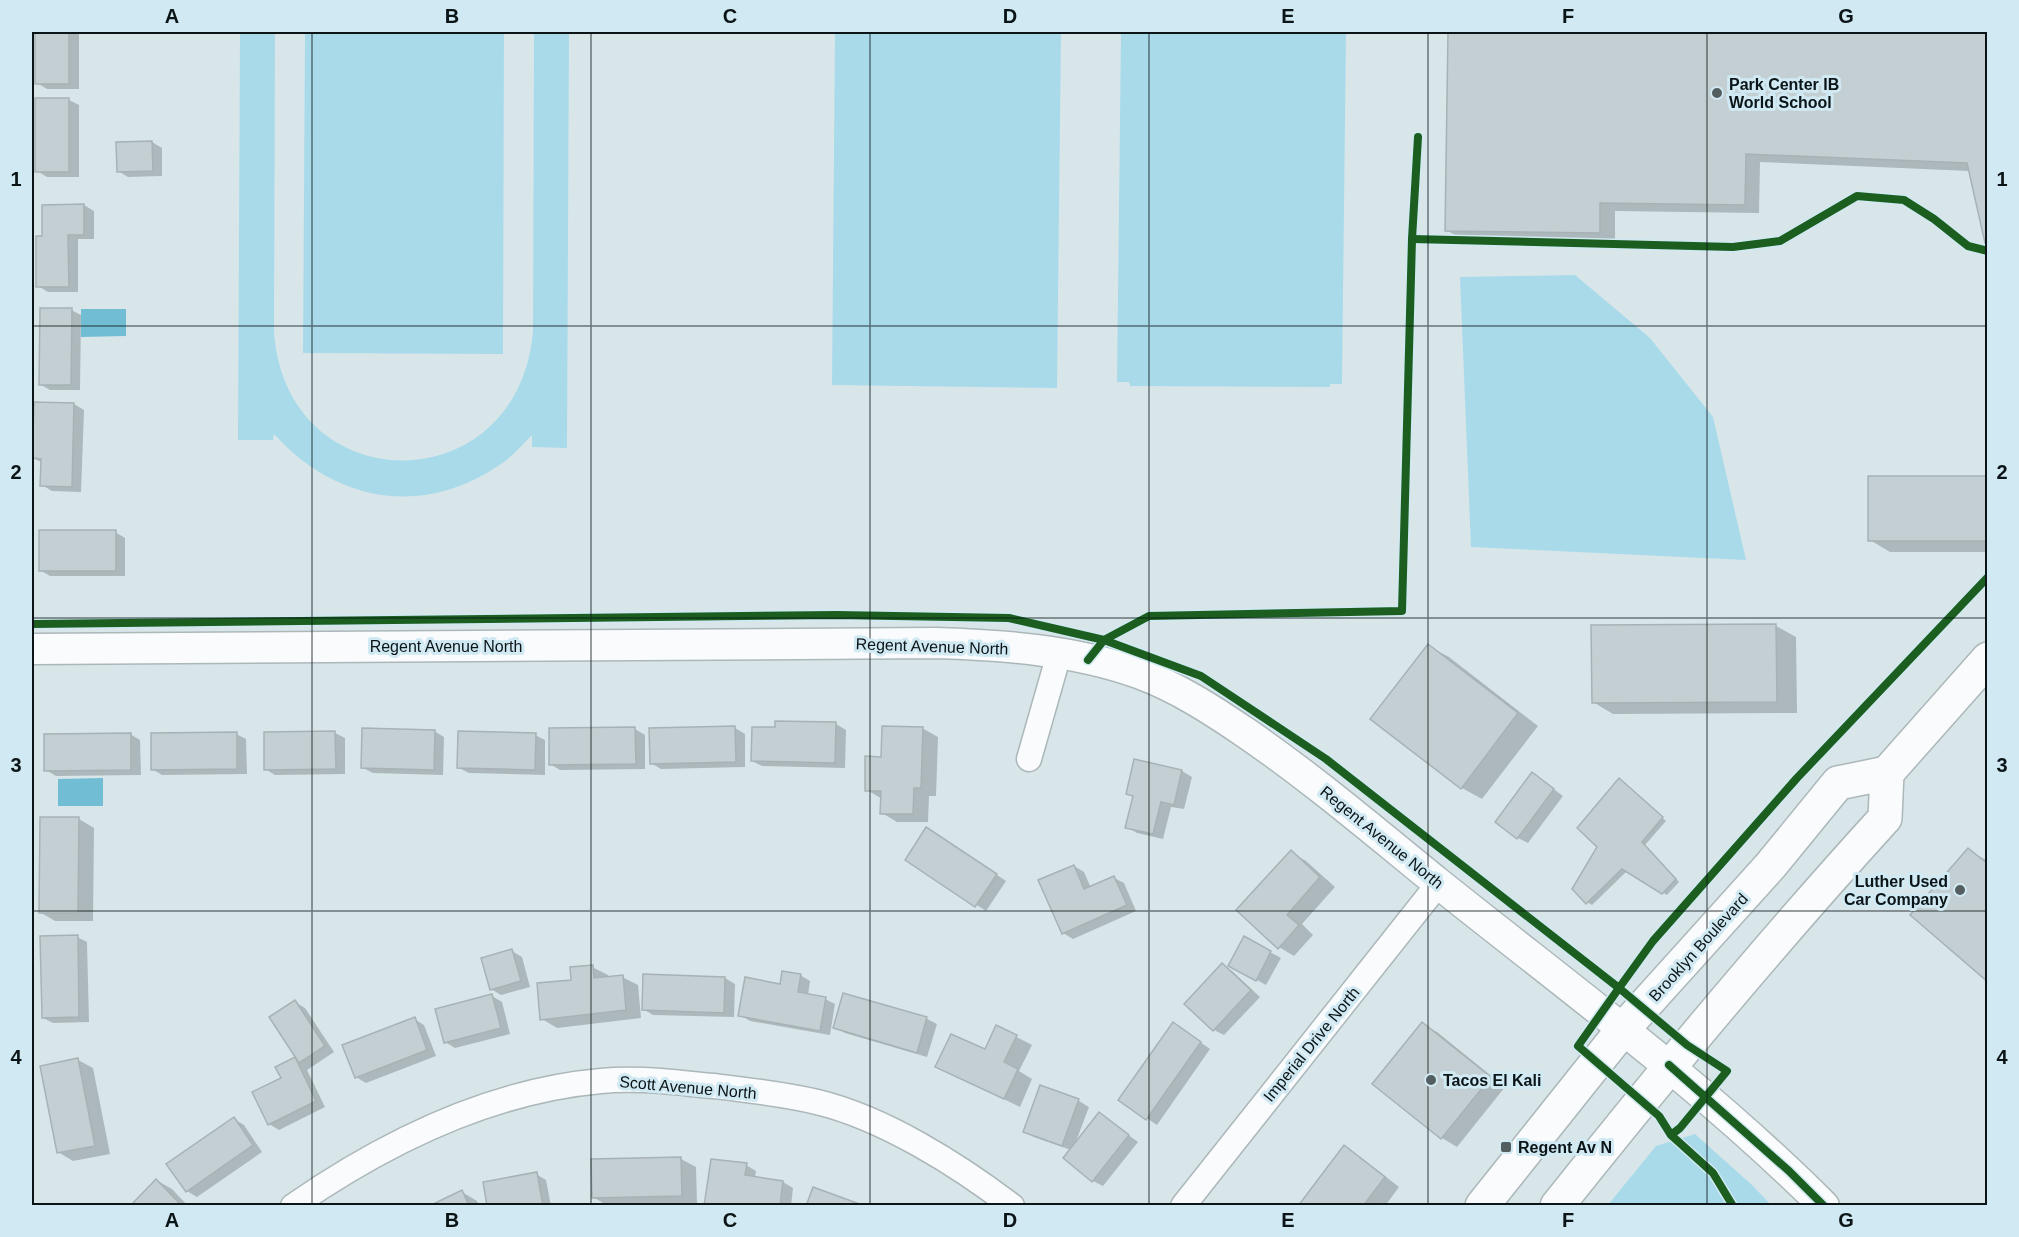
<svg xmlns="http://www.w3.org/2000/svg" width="2019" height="1237" viewBox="0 0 2019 1237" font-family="Helvetica,sans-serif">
<rect width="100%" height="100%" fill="#d8e6ea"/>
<g fill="#a9daea">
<path d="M240,32H275L274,331C285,502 517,505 533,332L534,32H569L567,448L532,447V435C521,446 511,458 498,466C421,518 334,501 274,434L273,440H238Z"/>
<path d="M305,32H504L503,354L303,353Z"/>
<path d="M835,32H1061L1057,388L832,385Z"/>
<path d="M1121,32H1346L1342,384H1330V387L1130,386L1129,382H1117Z"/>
<path d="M1575,275L1650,338L1713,417L1746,560L1471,547L1460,277Z"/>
<path d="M1695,1134L1753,1186L1771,1205H1608L1656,1146Z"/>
</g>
<g fill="#71bed4">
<path d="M81,309H126V336L81,337Z"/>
<path d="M103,778V806H58V779Z"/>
</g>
<g fill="#0003">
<path d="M37,32H79V89H47L37,83Z"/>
<path d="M1450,32H1988V242L1970,171L1760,162L1759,213L1615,211V241L1462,239L1446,230Z"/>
<path d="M37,100H69L79,105V177H47L37,171Z"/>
<path d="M152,142L162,148V176L128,177L118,171Z"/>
<path d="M84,205L94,211V239H78V292H48L38,286L44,238L43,206Z"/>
<path d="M71,310L81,315L80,390H50L40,384Z"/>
<path d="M74,404L84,410L81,492L52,491L42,485L43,463L33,458Z"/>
<path d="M1988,477V552H1890L1870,540Z"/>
<path d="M115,532L125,538V576H50L40,570Z"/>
<path d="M1776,626L1796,637L1797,713L1613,714L1593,702Z"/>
<path d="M1428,646L1449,657L1538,726L1482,799L1462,788Z"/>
<path d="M836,724L846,730L845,768L762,766L752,761Z"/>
<path d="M735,728L745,734V767L661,769L651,763Z"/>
<path d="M922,728L938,737L936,796H929L928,822H897L882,813V799L867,790L883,758Z"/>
<path d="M635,729L645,735V769L560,770L550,764Z"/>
<path d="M434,731L444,737L443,775L373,773L363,768Z"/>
<path d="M335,733L345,738V774L275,775L265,769Z"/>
<path d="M130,734L140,740L141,775L56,776L46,770Z"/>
<path d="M236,734L246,739L247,774L162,775L152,769Z"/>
<path d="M535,735L545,740V775L469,773L459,768Z"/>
<path d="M1135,760L1182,771L1192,777L1184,809L1171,807L1163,839L1137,833L1127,827L1134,797L1127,793Z"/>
<path d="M1533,774L1563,796L1528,843L1518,838Z"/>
<path d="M1624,783L1666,821L1645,845L1679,882L1667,895L1627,871L1592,905L1587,902L1599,847Z"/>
<path d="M42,818L79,819L94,828L93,921H55L40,912Z"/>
<path d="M937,835L1006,881L986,911L907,859Z"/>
<path d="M1968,850L1988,861V980Z"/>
<path d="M1291,852L1306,861L1335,887L1302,924L1313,935L1294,956L1279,947Z"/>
<path d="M1074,866L1084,872L1091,888L1114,878L1124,883L1136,911L1073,939L1063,933Z"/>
<path d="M77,937L87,942L89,1022L53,1023L43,1018Z"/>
<path d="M1245,938L1281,958L1266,985L1230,965Z"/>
<path d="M512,951L522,957L530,987L501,995L491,989Z"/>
<path d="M1222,965L1232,971L1260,997L1224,1035L1214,1030Z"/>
<path d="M592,967L608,975V978L622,977L638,985L641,1018L557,1028L542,1019L573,981Z"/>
<path d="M800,975L810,981L808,995L825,999L835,1004L830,1035L750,1021L740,1015L781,985Z"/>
<path d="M725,978L735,984L734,1017L653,1015L643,1009Z"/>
<path d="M844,995L927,1019L937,1024L927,1057L845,1033L835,1027Z"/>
<path d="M492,996L502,1002L510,1034L455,1048L445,1042Z"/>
<path d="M295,1002L305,1008L334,1052L307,1070L325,1107L279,1130L269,1124L283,1078L277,1068L297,1058Z"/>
<path d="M414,1019L424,1025L436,1056L366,1083L356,1077Z"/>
<path d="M1422,1024L1437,1032L1505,1087L1457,1147L1442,1138Z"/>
<path d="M997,1027L1032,1045L1019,1071L1032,1079L1020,1107L937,1067L986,1051Z"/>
<path d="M1183,1030L1210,1049L1157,1125L1120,1100Z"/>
<path d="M78,1060L93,1068L110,1154L73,1161L58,1152Z"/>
<path d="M1041,1087L1079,1101L1089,1107L1075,1144L1100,1114L1138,1142L1103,1186L1093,1181L1071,1150L1034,1137L1024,1131Z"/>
<path d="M234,1119L244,1125L262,1152L197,1197L187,1191Z"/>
<path d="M1344,1147L1359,1156L1399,1187L1385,1206H1300Z"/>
<path d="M681,1159L696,1167L697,1204L608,1206L593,1197Z"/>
<path d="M746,1165L756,1171L755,1178L783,1182L793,1188L791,1206L706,1205Z"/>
<path d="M536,1174L546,1180L551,1206H489Z"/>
<path d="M156,1180L172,1189L188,1206H132Z"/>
<path d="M462,1192L477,1201L479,1206H432Z"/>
</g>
<g fill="#c3cfd2" stroke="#a8b2b6" stroke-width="1.5">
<rect x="35" y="32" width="34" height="52"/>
<path d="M1448,32H1988V243H1985L1967,163L1746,154L1745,205L1600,203V233L1445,231Z"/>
<rect x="35" y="98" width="34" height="74"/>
<path d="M152,141L153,171L117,172L116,142Z"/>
<path d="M84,204V235H68L69,287H36V236H42V205Z"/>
<path d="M40,308H72L71,385H39Z"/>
<path d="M34,402L74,403L72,487L40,486L41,459L32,458Z"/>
<rect x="1868" y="476" width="120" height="65"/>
<rect x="39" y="530" width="77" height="41"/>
<path d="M1776,624L1777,702L1592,703L1591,625Z"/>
<path d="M1428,644L1518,713L1461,789L1370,719Z"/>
<path d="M775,721L836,722L835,763L751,761L752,727H775Z"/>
<path d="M735,726L736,762L650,764L649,728Z"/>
<path d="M882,726L923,727L921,788H914L913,814H880L881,791H865V756L881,757Z"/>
<path d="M635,727L636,764L549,765V728Z"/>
<path d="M362,728L435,730L434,770L361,768Z"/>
<path d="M335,731L336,769L264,770V732Z"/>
<path d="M458,731L536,733L535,770L457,768Z"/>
<path d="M237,732V769L151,770V733Z"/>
<path d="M131,733V770L44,771V734Z"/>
<path d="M1134,759L1182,770L1174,805L1161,802L1153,834L1125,828L1133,796L1126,794Z"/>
<path d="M1532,772L1554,789L1517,839L1495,822Z"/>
<path d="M1619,778L1663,817L1642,842L1676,879L1662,894L1622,869L1586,904L1572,889L1597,847L1577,828Z"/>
<path d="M40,817H79L78,913H39Z"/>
<path d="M926,827L997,874L975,907L905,860Z"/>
<path d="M1968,848L1988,864V982L1910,915Z"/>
<path d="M1291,850L1320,877L1287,915L1299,925L1278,949L1236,910Z"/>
<path d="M1074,865L1084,889L1114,876L1127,905L1062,934L1038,880Z"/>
<path d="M78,935L79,1017L42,1018L40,936Z"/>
<path d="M1244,936L1271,951L1256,981L1228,966Z"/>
<path d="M512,949L521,981L490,990L481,958Z"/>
<path d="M1222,963L1251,990L1213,1031L1184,1004Z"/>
<path d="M593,965L594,978L623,975L626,1010L540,1020L537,983L571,980L570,967Z"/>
<path d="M782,971L801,974L798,992L826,997L820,1031L738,1016L745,977L780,984Z"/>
<path d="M643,974L725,977L724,1013L642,1010Z"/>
<path d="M843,993L927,1017L917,1053L833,1028Z"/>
<path d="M492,994L501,1028L444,1043L435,1009Z"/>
<path d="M295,1000L325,1046L299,1063L269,1017Z"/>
<path d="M415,1017L427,1050L355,1078L342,1045Z"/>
<path d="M1173,1022L1201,1042L1146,1120L1118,1100Z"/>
<path d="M1422,1022L1491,1077L1441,1139L1372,1084Z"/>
<path d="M996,1025L1017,1035L1004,1062L1018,1069L1004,1099L935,1067L951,1034L985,1049Z"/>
<path d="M295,1057L316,1101L268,1125L252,1092L281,1078L275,1067Z"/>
<path d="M78,1058L95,1146L57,1153L40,1066Z"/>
<path d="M1040,1085L1079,1099L1062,1146L1023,1132Z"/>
<path d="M1099,1112L1129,1135L1092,1182L1063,1158Z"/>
<path d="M234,1117L253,1145L186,1192L166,1164Z"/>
<path d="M1344,1145L1385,1177L1363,1206H1298Z"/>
<path d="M681,1157L682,1196L592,1198L591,1159Z"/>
<path d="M711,1159L747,1163L745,1175L783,1181L780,1206H704Z"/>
<path d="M537,1172L543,1206H487L483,1182Z"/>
<path d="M156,1179L182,1206H130Z"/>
<path d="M813,1187L865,1206H806Z"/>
<path d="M462,1190L469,1206H429Z"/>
</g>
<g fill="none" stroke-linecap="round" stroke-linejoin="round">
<g stroke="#acb7ba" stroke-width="27">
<g id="minor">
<path d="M1029,759L1059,654"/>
<path d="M293,1206C384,1143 488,1091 601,1081C638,1077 677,1083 714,1086C748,1090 783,1094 817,1102C884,1118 958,1165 1012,1206"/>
<path d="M1183,1206L1439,883"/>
</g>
</g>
<g stroke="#acb7ba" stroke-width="33">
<path id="tertiary" d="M32,649L935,643C1002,645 1074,650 1138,673C1177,687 1212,710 1246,733C1313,779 1375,832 1438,883C1569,988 1705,1087 1824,1206"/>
</g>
<g stroke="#acb7ba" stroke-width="36">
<g id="secondary">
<path d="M1482,1206L1624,1028L1771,865L1838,783L1887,773L1988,659"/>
<path d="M1557,1206C1663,1073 1771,943 1885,818L1887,773"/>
</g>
</g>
<use href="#minor" stroke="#f9fbfc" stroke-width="24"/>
<use href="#tertiary" stroke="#f9fbfc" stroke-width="30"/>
<use href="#secondary" stroke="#f9fbfc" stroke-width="33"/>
<g stroke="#d0e9f2" stroke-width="11">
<g id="cycleway">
<path d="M1412,239L1733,247L1780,241L1857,196L1904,200L1934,219L1968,246L1988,251"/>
<path d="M32,624L837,615L1009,618L1104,640L1201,676L1326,759L1619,988L1653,941L1797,778L1988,577"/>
<path d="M1088,660L1104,640L1149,616L1402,611L1412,239L1418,137"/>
<path d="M1669,1065L1789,1171L1824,1206"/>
<path d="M1671,1135L1680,1128L1727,1071L1687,1045L1619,988L1578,1046L1659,1116L1671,1135L1713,1173L1733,1206"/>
</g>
</g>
<use href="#cycleway" stroke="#1b5e20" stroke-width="8"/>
</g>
<path fill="none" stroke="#0b1417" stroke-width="1.5" stroke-opacity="0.55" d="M312,32V1206M591,32V1206M870,32V1206M1149,32V1206M1428,32V1206M1707,32V1206M32,326H1988M32,618H1988M32,911H1988"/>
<g fill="#535e61" stroke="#d0e9f2" stroke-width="2">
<circle cx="1717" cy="93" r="6"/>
<circle cx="1960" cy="890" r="6"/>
<circle cx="1431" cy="1080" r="6"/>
<rect x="1500" y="1141" width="12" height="12" rx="3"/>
</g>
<g text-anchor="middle" stroke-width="6" stroke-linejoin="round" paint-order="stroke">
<g font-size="16" font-weight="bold" fill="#0b1417" stroke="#d0e9f2" text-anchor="start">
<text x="1729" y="90">Park Center IB<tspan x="1729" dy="18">World School</tspan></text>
<text x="1948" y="887" text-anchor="end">Luther Used<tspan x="1948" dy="18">Car Company</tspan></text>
<text x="1443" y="1086">Tacos El Kali</text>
<text x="1518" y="1153">Regent Av N</text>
</g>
<g font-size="16" fill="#0b1417" stroke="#d0e9f2">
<text x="446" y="652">Regent Avenue North</text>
<text transform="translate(932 646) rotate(2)" y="6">Regent Avenue North</text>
<text transform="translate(1382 837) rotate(39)" y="6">Regent Avenue North</text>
<text transform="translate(1698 947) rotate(-48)" y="6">Brooklyn Boulevard</text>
<text transform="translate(1311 1044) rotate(-51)" y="6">Imperial Drive North</text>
<text transform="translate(688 1087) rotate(5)" y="6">Scott Avenue North</text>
</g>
</g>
<rect width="2019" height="1237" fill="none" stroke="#d0e9f2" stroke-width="66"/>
<rect x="33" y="33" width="1953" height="1171" fill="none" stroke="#0b1417" stroke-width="2"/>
<g font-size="20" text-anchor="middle" font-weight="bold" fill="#0b1417">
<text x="172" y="23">A</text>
<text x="452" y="23">B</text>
<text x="730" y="23">C</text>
<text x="1010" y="23">D</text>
<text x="1288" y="23">E</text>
<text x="1568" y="23">F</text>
<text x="1846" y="23">G</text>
<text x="16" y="186">1</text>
<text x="2002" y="186">1</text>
<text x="16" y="479">2</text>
<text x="2002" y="479">2</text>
<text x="16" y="772">3</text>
<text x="2002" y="772">3</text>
<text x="16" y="1064">4</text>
<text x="2002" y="1064">4</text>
<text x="172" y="1227">A</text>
<text x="452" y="1227">B</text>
<text x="730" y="1227">C</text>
<text x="1010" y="1227">D</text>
<text x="1288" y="1227">E</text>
<text x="1568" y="1227">F</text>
<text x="1846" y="1227">G</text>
</g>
</svg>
